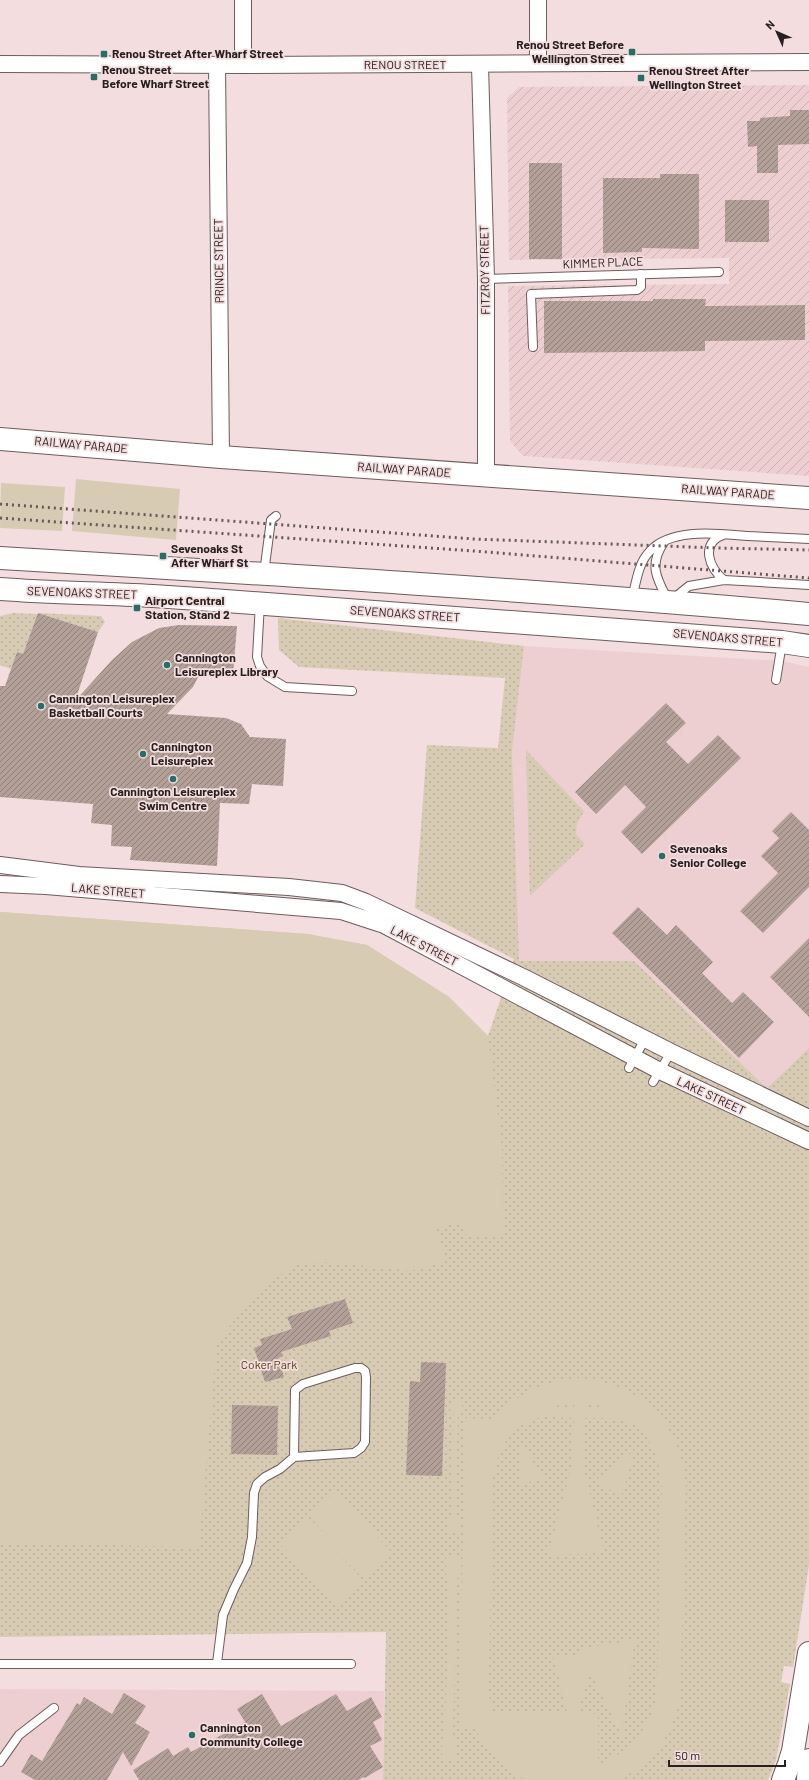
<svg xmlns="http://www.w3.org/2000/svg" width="809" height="1780" viewBox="0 0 809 1780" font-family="Barlow,sans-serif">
<defs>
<pattern id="industrial-furrows" width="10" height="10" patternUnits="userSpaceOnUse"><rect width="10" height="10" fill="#eecfd1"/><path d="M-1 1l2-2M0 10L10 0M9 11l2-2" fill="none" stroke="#ccb1b3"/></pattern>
<pattern id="grass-dots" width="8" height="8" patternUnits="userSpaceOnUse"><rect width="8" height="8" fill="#d8cbb3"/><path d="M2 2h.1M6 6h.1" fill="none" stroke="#b9ae9a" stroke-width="1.8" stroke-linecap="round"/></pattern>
<pattern id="building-hatch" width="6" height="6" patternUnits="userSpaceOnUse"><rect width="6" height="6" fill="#b29f97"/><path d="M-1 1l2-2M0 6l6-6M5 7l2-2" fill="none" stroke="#91817b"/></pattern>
</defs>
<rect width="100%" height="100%" fill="#f3ddde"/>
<g fill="#eecfd1">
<path d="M524,646L783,661L809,667V1048L767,1088L634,961H518L512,752Z"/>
<path d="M0,1689L384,1691L383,1780H0Z"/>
</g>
<path fill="url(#industrial-furrows)" d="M809,85V476L523,456L510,441L508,286L729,284V258L509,260L507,98L519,87Z"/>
<g fill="url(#grass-dots)">
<path d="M13,613L38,614L23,654L17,652L11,669L0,665V616Z"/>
<path d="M38,613L101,616L105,622L98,632Z"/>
<path d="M278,618L524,646L512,752L519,961H634L767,1088L809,1048V1565L793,1667L784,1666L781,1682L790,1684L776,1760L768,1780H383L386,1632L0,1637V912L307,934L367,945L449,997L488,1036L514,959L415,908L427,745L498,748L505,678L299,667L279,650Z"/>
<path d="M526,750L584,811L577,824L576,834L585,844L530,896Z"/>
</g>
<g fill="#d8cbb3" fill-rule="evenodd">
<path d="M76,479L180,489L176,540L72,531Z"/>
<path d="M1,483L65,487L62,531L0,528Z"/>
<path d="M0,912L307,934L367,945L449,997L488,1036L502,1147L503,1235L467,1236L458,1223L436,1228L446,1261L411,1271L329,1262L299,1264L269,1282L245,1307L217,1342L199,1547L0,1543Z"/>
<path d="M580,1378C643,1384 682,1424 686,1487L680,1700L676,1715L663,1743L642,1766L620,1780H525L500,1763L481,1740L475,1728H459L465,1418L494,1419C518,1393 545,1380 580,1378ZM574,1403V1409H547L564,1404ZM584,1403L593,1404L610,1409H584ZM542,1417L574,1418L572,1465L548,1555L604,1553L583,1465L584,1418C597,1418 612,1417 625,1421C652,1429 660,1463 662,1488L657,1698C648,1730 629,1752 598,1765V1714L577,1713L590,1672L620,1732L619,1735L620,1737L624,1736V1732L622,1731L635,1640L579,1649L581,1655H553L567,1713L493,1712L489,1695L492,1485C496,1454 508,1424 542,1417Z"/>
<path d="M451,1400H462V1414H458L456,1519H459V1533H448V1519H452L454,1414H450Z"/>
<path d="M521,1444H524V1448L545,1480L520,1483Z"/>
<path d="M638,1447V1450L635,1452L621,1498L596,1480L634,1451L635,1448Z"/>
<path d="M337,1491L393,1554L365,1579L309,1516Z"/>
<path d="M307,1518L363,1580L335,1606L279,1543Z"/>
<path d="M446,1555H460V1578H457L453,1738H456V1760H442V1738H445L449,1578H446Z"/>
</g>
<g fill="url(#building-hatch)">
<path d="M790,110H809V144L778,145V173H757V146L748,147L747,121H760V118L790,116Z"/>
<rect x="529" y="163" width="33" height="96"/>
<path d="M660,174H699V249L642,248V252L603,253V178H660Z"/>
<rect x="725" y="200" width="44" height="42"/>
<path d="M653,299H706L705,306L805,305V340L705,341V351L544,353V301H653Z"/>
<path d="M38,613L98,632L75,701L112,660L132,642L159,628L179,625L237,626L233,674L200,673L193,687L167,714L226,718L241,724L250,737L286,739L283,786L252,784L249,804L220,803L217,866L130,860L132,847L111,846L112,825L91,823L93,804L0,797V686H5L17,652L23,654Z"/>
<path d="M666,703L686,723L666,742L688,764L718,735L741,758L642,854L621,832L646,807L625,785L596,814L575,792Z"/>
<path d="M791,812L809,830V887L763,933L740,911L778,873L761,856L779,838L772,831Z"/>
<path d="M638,907L667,935L676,925L713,962L702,973L732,1003L743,992L774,1022L739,1058L612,933Z"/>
<path d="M809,938V1017L770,977Z"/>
<path d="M345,1299L353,1323L329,1331L331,1336L281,1352L283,1356L278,1358L284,1377L265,1382L254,1348L262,1345L260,1339L292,1329L287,1317Z"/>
<path d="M421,1362L446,1363L442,1476L406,1475L410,1381L420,1382Z"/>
<path d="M232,1405L278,1406L277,1455L231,1454Z"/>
<path d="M124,1693L146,1706L135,1723L150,1732L131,1766L123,1752L107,1780H35L21,1772L31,1754L42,1761L77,1703L80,1705L84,1697L112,1714Z"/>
<path d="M262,1694L281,1726L336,1694L347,1711L371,1697L382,1717L373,1722L382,1740L370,1746L383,1767L365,1778L364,1777L358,1780H139L133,1770L168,1748L173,1756L188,1747L191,1752L245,1722L237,1709Z"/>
</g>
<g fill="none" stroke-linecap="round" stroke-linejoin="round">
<g stroke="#6e5b5c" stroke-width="10">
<g id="lane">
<path d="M486,279L719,272"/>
<path d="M533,347L531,294L637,290L641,287V274"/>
<path d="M723,535C700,543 709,569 724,580"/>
<path d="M664,542C648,566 657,579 669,602L689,586L724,580L809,585"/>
<path d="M264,573L271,520L276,516"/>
<path d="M632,599C636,583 638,563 650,551C672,527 719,534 748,536C768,537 789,538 809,539"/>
<path d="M260,603L257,657L260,666L267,676L285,687L352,691"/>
<path d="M776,680L782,643"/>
<path d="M629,1068L645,1039"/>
<path d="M653,1082L671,1052"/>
<path d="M217,1663L223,1615L234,1589L247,1563L252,1537L254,1493L257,1484L265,1477L280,1469L294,1457L295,1390L303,1384L355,1368H361L365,1371L366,1377L365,1442L361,1448L354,1453L294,1457"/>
<path d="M0,1664H351"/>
<path d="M0,1762L19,1735L54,1708"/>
</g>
</g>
<g stroke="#6e5b5c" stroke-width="18">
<g id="street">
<path d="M538,63V0"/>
<path d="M0,64L243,65L809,62"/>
<path d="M217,65L221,457"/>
<path d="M243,65V0"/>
<path d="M480,65L486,279V475"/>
<path d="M0,865L79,875L289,887L342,893L366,902L523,977L671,1052L809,1118"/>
<path d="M0,884L46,886L341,911L384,925L660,1071L809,1141"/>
</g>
</g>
<g stroke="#6e5b5c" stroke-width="24">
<g id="secondary">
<path d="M0,439L221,457L809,498"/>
<path d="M0,558C270,574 540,590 809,614"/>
<path d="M0,589C51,593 102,593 153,596C363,610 573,625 782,642L809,646"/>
<path d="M783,1780L789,1764L793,1751L809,1653"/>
<path d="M808,1780L809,1760"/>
</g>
</g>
<use href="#lane" stroke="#fff" stroke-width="8"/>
<use href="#street" stroke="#fff" stroke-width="16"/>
<use href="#secondary" stroke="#fff" stroke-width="22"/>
<g stroke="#655959" stroke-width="3" stroke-dasharray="2 4" stroke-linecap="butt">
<path d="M0,504L474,539L718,548L809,550"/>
<path d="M0,518L474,551L809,578"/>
</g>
</g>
<g fill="#266e66" stroke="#f3ddde" stroke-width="1.5">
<rect x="628" y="48" width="8" height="8" rx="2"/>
<rect x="100" y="50" width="8" height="8" rx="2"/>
<rect x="90" y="73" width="8" height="8" rx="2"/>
<rect x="637" y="74" width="8" height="8" rx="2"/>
<rect x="159" y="552" width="8" height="8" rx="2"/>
<rect x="133" y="604" width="8" height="8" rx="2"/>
<circle cx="167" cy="665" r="4"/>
<circle cx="41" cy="706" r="4"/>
<circle cx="143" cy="754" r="4"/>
<circle cx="173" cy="779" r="4"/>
<circle cx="662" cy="856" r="4"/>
<circle cx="192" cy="1735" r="4"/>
</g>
<g text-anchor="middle" stroke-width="3.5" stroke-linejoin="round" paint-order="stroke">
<g font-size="12" font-weight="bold" fill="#282020" stroke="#f3ddde" text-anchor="start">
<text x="624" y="49" text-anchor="end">Renou Street Before<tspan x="624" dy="14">Wellington Street</tspan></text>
<text x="112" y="58">Renou Street After Wharf Street</text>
<text x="102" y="74">Renou Street<tspan x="102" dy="14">Before Wharf Street</tspan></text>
<text x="649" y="75">Renou Street After<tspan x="649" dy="14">Wellington Street</tspan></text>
<text x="171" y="553">Sevenoaks St<tspan x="171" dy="14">After Wharf St</tspan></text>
<text x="145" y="605">Airport Central<tspan x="145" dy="14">Station, Stand 2</tspan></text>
<text x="175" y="662">Cannington<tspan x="175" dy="14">Leisureplex Library</tspan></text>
<text x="49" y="703">Cannington Leisureplex<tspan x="49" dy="14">Basketball Courts</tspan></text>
<text x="151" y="751">Cannington<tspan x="151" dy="14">Leisureplex</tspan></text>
<text x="173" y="796" text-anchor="middle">Cannington Leisureplex<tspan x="173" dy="14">Swim Centre</tspan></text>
<text x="670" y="853">Sevenoaks<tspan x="670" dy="14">Senior College</tspan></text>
<text x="200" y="1732">Cannington<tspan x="200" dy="14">Community College</tspan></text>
</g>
<g font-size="12" fill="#282020" stroke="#f3ddde">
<text x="405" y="69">RENOU STREET</text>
<text transform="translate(219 261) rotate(-91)" y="4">PRINCE STREET</text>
<text transform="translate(603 263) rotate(-2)" y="4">KIMMER PLACE</text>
<text transform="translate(485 270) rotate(-91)" y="4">FITZROY STREET</text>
<text transform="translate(81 445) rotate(5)" y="4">RAILWAY PARADE</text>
<text transform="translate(404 470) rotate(4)" y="4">RAILWAY PARADE</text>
<text transform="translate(728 492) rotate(4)" y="4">RAILWAY PARADE</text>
<text transform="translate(82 593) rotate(2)" y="4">SEVENOAKS STREET</text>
<text transform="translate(405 614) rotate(4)" y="4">SEVENOAKS STREET</text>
<text transform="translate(728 638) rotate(5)" y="4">SEVENOAKS STREET</text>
<text transform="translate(108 891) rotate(5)" y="4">LAKE STREET</text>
<text transform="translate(424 946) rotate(27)" y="4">LAKE STREET</text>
<text transform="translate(711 1096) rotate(25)" y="4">LAKE STREET</text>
</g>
<g font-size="12" fill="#553e0b" stroke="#f3ddde">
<text x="269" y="1369">Coker Park</text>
</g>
</g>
<g transform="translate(777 32) rotate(315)" stroke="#f3ddde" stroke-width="3" paint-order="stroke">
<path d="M0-3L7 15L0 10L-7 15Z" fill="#282020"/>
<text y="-6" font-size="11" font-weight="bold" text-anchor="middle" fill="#282020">N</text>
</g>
<path d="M669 1760v6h116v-6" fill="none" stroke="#282020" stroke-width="2"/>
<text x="675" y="1760" font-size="12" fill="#282020" stroke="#f3ddde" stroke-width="3" paint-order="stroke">50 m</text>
</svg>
